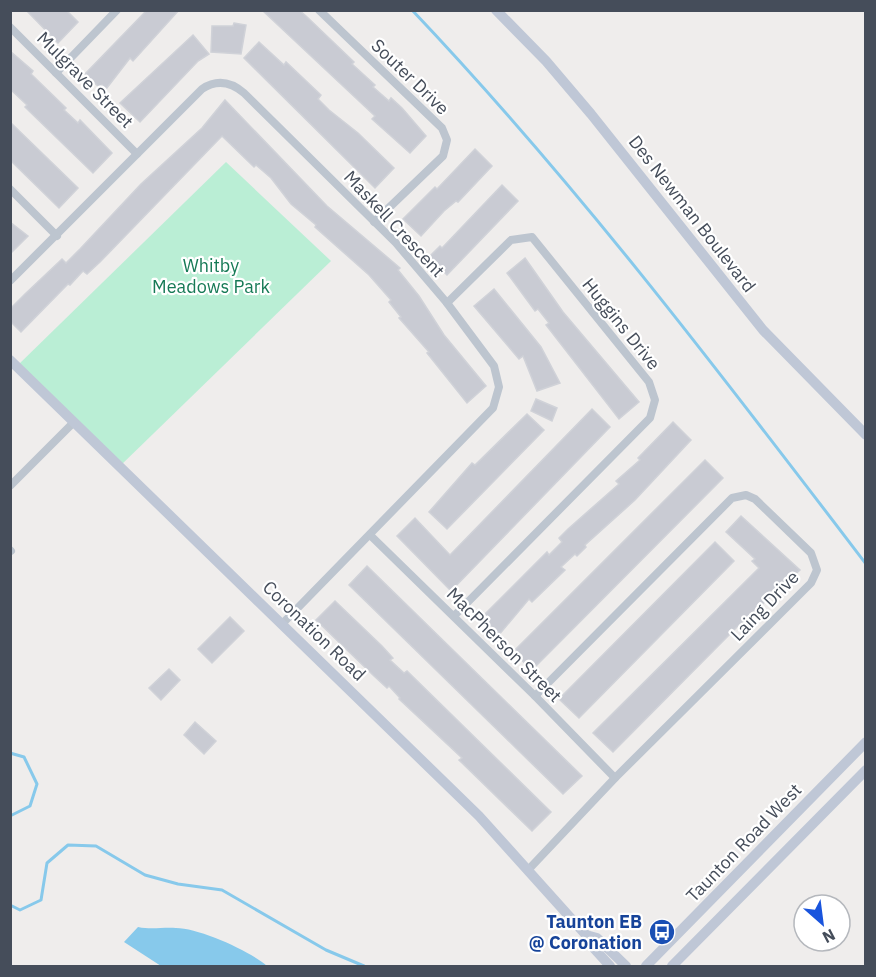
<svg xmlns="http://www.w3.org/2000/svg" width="876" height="977" viewBox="0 0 876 977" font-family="'IBM Plex Sans',sans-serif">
<rect width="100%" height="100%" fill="#efedec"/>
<path fill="#baeed5" d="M226,162L331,261L119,467L17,366Z"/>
<path fill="#87c9eb" d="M138,927C152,930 162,927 176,928C199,928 250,951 267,966H161L124,942Z"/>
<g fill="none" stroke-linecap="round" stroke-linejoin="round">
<g stroke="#87c9eb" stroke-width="3">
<path d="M412,10C577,184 721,374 866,564"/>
<path d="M10,753L24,757L37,784L30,806L10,816"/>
<path d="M10,905L20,910L41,900L47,863L68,845L96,846L145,875L178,884L222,890L326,950L364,966"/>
</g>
</g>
<g fill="#c9cbd3" stroke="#d0d2d8" stroke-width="1.5">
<path d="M26,10H66L78,22L58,43Z"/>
<path d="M147,10H179L133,61L130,58L106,89L102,85L99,87L85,74Z"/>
<path d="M262,10H299L306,16L354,62L352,64L375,85L373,87L389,101L391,98L402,108L426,136L410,153L372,119L375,116Z"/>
<path d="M234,23L246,25L241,54L211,52L212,26H233Z"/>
<path d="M193,35L209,54L198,61L140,122L120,103Z"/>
<path d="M259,42L284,65L286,62L321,95L318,99L329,110L358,133L394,168L375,188L244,58Z"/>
<path d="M10,51L33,71L31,74L66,108L64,110L78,123L80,120L112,153L93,173L25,107L27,105L10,89Z"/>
<path d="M225,100L327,206L400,268L398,270L419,296L444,335L486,386L467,403L427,353L429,352L399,318L401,317L389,302L391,300L369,275L315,227L316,225L291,204L271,178L256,165L254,167L222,136L100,262L87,274L83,271L70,285L68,284L21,332L10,321V309L25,294L62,259L66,263L80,249L141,184L202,128Z"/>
<path d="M10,122L78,188L59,208L10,160Z"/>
<path d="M475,149L492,166L458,202L456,201L444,211L421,236L403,219L435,187L437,189Z"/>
<path d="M502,185L518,201L447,275L429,257L440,246L442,248Z"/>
<path d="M10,222L28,236L10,254Z"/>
<path d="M525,258L563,312L639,402L619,419L546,325L549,323L538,309L535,311L507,273Z"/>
<path d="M494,289L541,347L560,383L537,391L523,356L519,359L474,306Z"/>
<path d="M536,399L557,408L552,421L531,411Z"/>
<path d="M592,409L610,427L451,591L397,536L415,518L450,555Z"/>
<path d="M527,414L544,430L447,529L429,512L472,463L475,465Z"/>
<path d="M673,422L691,440L635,500L585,545L586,547L577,556L575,554L561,567L565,570L532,602L529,599L498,636L480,619L547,552L549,555L562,542L559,538L568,529L619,484L616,481L640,460L638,458Z"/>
<path d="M705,460L723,478L532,670L513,652Z"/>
<path d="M741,516L800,570L737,627L613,752L593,733L759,568L752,561L755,559L726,532Z"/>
<path d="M715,542L734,561L579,718L559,699Z"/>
<path d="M367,566L582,776L563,794L349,585Z"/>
<path d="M335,601L382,646L393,658L390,660L404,673L407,671L551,812L532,831L459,760L462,758L399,699L400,698L389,686L387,688L374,676L316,620Z"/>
<path d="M230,617L244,631L212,663L198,649Z"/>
<path d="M169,669L180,680L161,700L149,688Z"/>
<path d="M195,722L216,741L204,754L184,735Z"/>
</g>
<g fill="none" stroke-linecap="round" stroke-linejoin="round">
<g stroke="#bdc5cf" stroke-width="8">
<path d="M319,10L442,128L447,140L443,156L374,222"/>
<path d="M10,27L137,154"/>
<path d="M56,73L117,10"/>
<path d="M10,189L57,236"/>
<path d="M10,281L202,89C217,79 231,82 244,93L396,243L447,303L494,366L499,387L493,408L283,623"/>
<path d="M447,303L511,240L532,237L649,382L655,400L650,418L454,616"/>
<path d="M10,486L73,423"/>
<path d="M370,535L535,696L615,778"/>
<path d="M10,550L11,551"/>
<path d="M529,869L615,778L811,583L817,570L811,553L755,499L746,495L732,498L535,696"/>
</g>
<g stroke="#bfc7d6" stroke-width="10">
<path d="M496,10L546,61L591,114L763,330L866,435"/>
<path d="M10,360L479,816L586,935L590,944L610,966"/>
<path d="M586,935L597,938L626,966"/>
<path d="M646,966L866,742"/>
<path d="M672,966L866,770"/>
</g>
</g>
<defs>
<g id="bus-disc" transform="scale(1.35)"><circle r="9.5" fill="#1a4fb4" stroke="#fff"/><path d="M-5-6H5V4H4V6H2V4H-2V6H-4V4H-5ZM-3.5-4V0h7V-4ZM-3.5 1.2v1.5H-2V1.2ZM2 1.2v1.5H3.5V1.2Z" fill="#fff"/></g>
</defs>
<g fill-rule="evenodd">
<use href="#bus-disc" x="662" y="932"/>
</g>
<g text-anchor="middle" stroke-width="4.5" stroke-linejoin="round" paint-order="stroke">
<g font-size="18" fill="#454d5a" stroke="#fff">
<text transform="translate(410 77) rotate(44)" y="6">Souter Drive</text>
<text transform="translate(85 80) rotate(45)" y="6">Mulgrave Street</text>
<text transform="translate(692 214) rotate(52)" y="6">Des Newman Boulevard</text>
<text transform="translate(394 224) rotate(47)" y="6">Maskell Crescent</text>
<text transform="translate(621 324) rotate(51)" y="6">Huggins Drive</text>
<text transform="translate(765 606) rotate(-46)" y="6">Laing Drive</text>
<text transform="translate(314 631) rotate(44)" y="6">Coronation Road</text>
<text transform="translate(504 645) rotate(45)" y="6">MacPherson Street</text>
<text transform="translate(744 843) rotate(-46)" y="6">Taunton Road West</text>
</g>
<g font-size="18" fill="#167a56" stroke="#fff">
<text x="211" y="272">Whitby<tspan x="211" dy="21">Meadows Park</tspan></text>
</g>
<g font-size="18" font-weight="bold" fill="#164399" stroke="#fff" text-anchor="end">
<text x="642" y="928">Taunton EB<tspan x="642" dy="21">@ Coronation</tspan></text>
</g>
</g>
<rect width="876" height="977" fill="none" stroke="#454d5a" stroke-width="24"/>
<g transform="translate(822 923) rotate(152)"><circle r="28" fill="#ffffff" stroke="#b5b8bd" stroke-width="1.5"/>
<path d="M0-4.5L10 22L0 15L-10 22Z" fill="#1954dd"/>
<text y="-9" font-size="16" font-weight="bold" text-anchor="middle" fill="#454d5a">N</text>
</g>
</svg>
